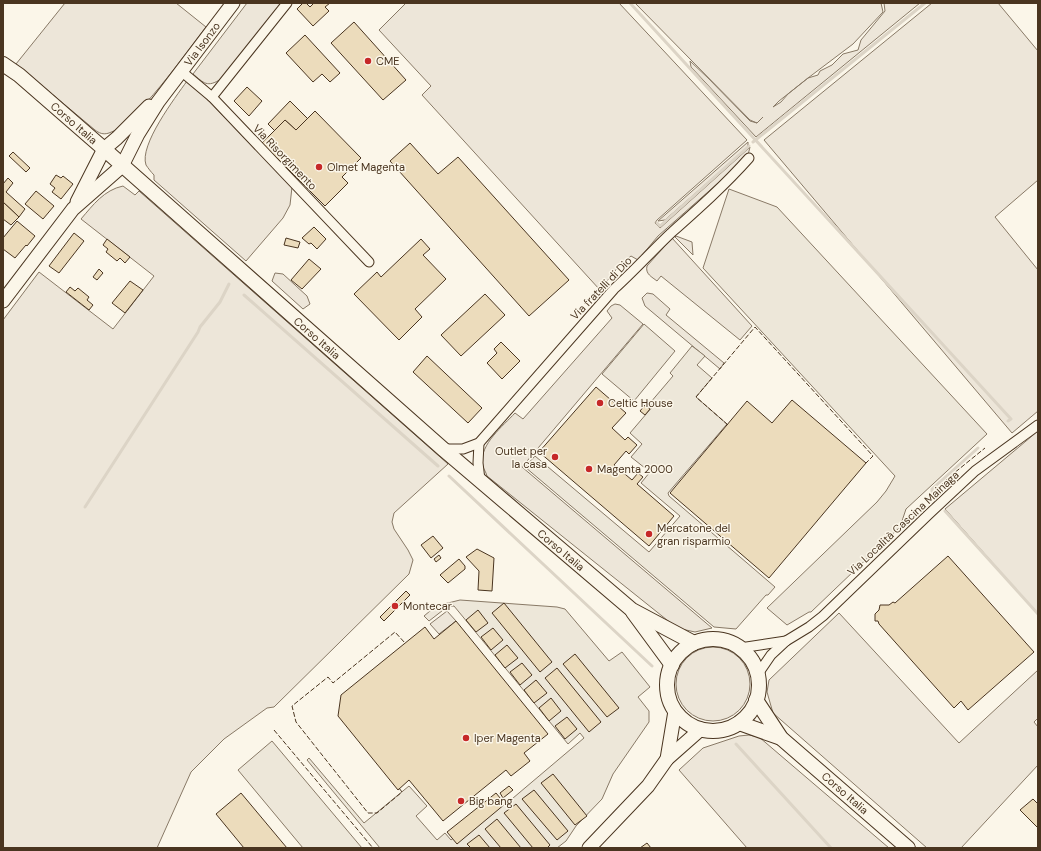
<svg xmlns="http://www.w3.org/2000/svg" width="1041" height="851" viewBox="0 0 1041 851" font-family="'DM Sans',sans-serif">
<rect width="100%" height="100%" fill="#fbf6e9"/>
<g fill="#ede6d9" stroke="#887966">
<path d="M65,3H176L206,27C187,51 136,125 109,133C103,135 99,133 95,130L16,64Z"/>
<path d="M247,3H282L221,79C207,88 204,83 193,74Z"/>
<path d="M406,3H619L747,140L657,220L655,223L660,228L750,147L748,155L743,161L658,236L638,260L631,256L619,266L600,290L422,95L431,86L379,30Z"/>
<path d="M635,3H881L883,12L853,44L808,78L779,101L773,107L781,102L788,94L808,78L818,75L820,71L832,65L843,54L858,50L861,40L885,11L884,3H920L756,137L691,67L690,61L708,78L750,121L757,123L763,117L757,123L750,120Z"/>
<path d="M932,3H998L1038,51V180L995,217L1038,270V411L1012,433L764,140Z"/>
<path d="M187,81L204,96L292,187L290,205L283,218L246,261L154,180V175C151,172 148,168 146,165C139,145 175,98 187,81Z"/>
<path d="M748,142V147L665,220L658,221Z"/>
<path d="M123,186L135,195L139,191L448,464L394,513L392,522L394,529L408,550L413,560L409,574L274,707L267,708L224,739L191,772L157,848H3V320L39,272L113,329L154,276L81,219C93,205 104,190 123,186Z"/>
<path d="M676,236L692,242L693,255L675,237Z"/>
<path d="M672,238L752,326L740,340L661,276L657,281C652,277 645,274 647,266Z"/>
<path d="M275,273L283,274L307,296L310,304L303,309L272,281Z"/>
<path d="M647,293L653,294L670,309L666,315L724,363L720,369L645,306L642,298Z"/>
<path d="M615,304L620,305L643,324L522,467L712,628L695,632L677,628L487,476C486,472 483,468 482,464C480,444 503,426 515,413L523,419L612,318L607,311L611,306Z"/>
<path d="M1038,431V614L945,509Z"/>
<path d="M447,611L456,621L439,634L430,624Z"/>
<path d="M839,613L959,743L1038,670V718L1034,722L1038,727V765L961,848H927L773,713L767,692L769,680Z"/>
<circle cx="713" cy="684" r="37"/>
<path d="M749,735L759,737L889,848H747L679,770L703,748L739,736Z"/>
</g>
<g fill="#ede7d9" stroke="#887966">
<path d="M729,189L777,207L987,434L906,509L900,527L811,612H809L787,625L767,608L877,502L886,491L895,476L703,268Z"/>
<path d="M644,324L675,351L634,401L602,374Z"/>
<path d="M692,346L705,356L697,365L712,378L696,397L727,424L668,493L669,496L775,587L768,595H766L736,629L714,627L525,467L535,456L649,552L680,516L641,483L650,472L631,457L642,444L630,433L653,406L650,403L673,376L670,373Z"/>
<path d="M460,600L557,607L565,609L609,661L622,652L650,687L638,697L649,711V722L613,774L602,799L576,826L566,841L557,848H380L307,760L309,758L364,823L409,786L427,806L416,816L437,840L445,833L451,840L502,799L506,804L584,738L580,733L568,744L454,606L447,607L429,621L424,616L436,606Z"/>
<path d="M272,741L362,848H303L238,770Z"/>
</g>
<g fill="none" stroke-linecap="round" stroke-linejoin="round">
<g stroke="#dcd4c6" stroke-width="3">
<path d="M630,3L1011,419L1008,421"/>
<path d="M753,142L925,3"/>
<path d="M657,223L660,226L749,146"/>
<path d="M244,295L438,466"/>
<path d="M449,476L652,666"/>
<path d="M932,492V489L978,448"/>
<path d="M85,507L198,332L200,327L220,302L229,284"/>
<path d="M945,511L1038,614"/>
<path d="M736,744L831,848"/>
</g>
</g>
<g fill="#ecdcbc" stroke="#4a3520">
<path d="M303,3H306L310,7L314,3H330L325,7L329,11L313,26L297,9Z"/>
<path d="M354,22L406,80L383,100L331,43Z"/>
<path d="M305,35L340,73L330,82L322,74L313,82L286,53Z"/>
<path d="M247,87L262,101L249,116L234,101Z"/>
<path d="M290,101L308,119L296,130L285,120L275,131L268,124Z"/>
<path d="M315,111L361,158L342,177L348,183L325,206L262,143L285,120L296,130Z"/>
<path d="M410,143L438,174L458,157L569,280L529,316L390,161Z"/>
<path d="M13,152L30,168L26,172L9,156Z"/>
<path d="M56,175L61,178L63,176L73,184L61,199L52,192L55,188L50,184Z"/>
<path d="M8,178L13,183L6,192L25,209L19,217L3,202V184Z"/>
<path d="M36,191L54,206L43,219L25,204Z"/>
<path d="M3,202L19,217L11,225L3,219Z"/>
<path d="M17,221L35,236L27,246L26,245L15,258L3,249V238Z"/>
<path d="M314,227L326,239L317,249L311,243L309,244L302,238Z"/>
<path d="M74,233L84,241L59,273L49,266Z"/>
<path d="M286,238L300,242L298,248L284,245Z"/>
<path d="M107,239L130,257L125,263L120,258L117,261L106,252L108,249L103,245Z"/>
<path d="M421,239L430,249L423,255L446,279L415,309L422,317L399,340L354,294L377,272L381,277Z"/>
<path d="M309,259L321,269L302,289L291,280Z"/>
<path d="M99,269L103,273L97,280L93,277Z"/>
<path d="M130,281L143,290L125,313L112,303Z"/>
<path d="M70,287L75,291L78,288L89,297L87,300L93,305L89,310L66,292Z"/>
<path d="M485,294L505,315L461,356L441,335Z"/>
<path d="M501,342L520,361L502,379L487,363L497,353L494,349Z"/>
<path d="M427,356L482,408L468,423L413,372Z"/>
<path d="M596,387L626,413L612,428L625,440L628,437L637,445L629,454L626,451L614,465L632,480L638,473L643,477L637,484L674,516L649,546L539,452Z"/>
<path d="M792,400L866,463L769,578L670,493L747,401L772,423Z"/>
<path d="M645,405L650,409L645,415L640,411Z"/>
<path d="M433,536L443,548L431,558L421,545Z"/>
<path d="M477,549L494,558L492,591L478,590L479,571L466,557Z"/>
<path d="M439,555L441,558L436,562L434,559Z"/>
<path d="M948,556L1034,652L968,710L961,701L954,708L879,624L878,621H875V614L879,610L880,605H889L893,602L895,603Z"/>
<path d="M459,559L465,566V569L448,583L440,575Z"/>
<path d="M406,591L410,595L384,621L380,617Z"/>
<path d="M504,603L552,662L540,672L492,613Z"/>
<path d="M478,610L488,623L476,632L466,620Z"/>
<path d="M456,621L548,734L524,753L530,761L511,776L506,770L443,821L409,780L398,790L338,716L341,695L425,627L434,639Z"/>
<path d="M493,628L503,640L491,650L481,637Z"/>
<path d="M507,645L518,658L505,668L495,655Z"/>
<path d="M575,654L619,708L607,717L563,664Z"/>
<path d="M522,663L532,675L520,685L510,672Z"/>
<path d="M557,668L601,722L589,732L545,678Z"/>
<path d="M536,680L547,693L534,703L524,690Z"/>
<path d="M551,698L561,711L549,721L539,708Z"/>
<path d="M567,717L577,729L565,739L555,726Z"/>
<path d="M553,774L587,816L575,825L541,783Z"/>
<path d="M509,786L513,790L503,798L500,793Z"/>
<path d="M534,790L568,831L557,840L522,799Z"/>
<path d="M241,793L287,848H244L216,814Z"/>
<path d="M496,793L505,804L457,844L447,832Z"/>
<path d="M1033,799L1038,804V828L1020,810Z"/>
<path d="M516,804L550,845L547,848H533L504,813Z"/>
<path d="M497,819L521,848H501L485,829Z"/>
<path d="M479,835L490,848H471L467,844Z"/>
<path d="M647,843L651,848H640Z"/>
</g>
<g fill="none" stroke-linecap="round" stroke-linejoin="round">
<g stroke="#4a3520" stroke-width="11">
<g id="street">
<path d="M181,71L212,97L369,262"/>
<path d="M212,97L287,3"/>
<path d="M479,443L478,463L480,480"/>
<path d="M443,449H463L479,443L614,289C634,271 652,251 671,233C698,209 725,185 749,158"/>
<path d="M740,648L786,641"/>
<path d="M758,674L771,655L786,641L809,627L823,616L929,514L975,471L1038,425"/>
</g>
</g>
<g stroke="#4a3520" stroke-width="15">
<g id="secondary">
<path d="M77,202L104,149L117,138L149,106"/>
<path d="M3,301L73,209L122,166L138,134L158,102L233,3"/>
<path d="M667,759L675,711"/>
<path d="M589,848L648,786L667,759L701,729"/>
</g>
</g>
<g stroke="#4a3520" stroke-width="16">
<g id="primary">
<path d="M3,64L19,75L104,149L443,449L632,610L694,643"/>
<path d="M633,612L672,665"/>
<circle cx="713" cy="685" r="46"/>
<path d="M756,700L781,738L908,848"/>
<path d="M739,723L781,738"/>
</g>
</g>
<use href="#street" stroke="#fbf6e9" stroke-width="9"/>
<use href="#secondary" stroke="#fbf6e9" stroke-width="13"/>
<use href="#primary" stroke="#fbf6e9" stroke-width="14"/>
<g stroke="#4a3520" stroke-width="1" stroke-dasharray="5 2" stroke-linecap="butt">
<path d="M728,425L696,397L755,327L873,456L866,463"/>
<path d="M930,496L948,478L985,448"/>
<path d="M274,730L373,848"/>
<path d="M399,788L402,792L377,813H368L296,722L292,706L328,677L333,683L395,632L405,643"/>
</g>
</g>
<g fill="#c62828" stroke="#fbf6e9" stroke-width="1.5">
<circle cx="368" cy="61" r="4"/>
<circle cx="319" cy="167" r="4"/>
<circle cx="600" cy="403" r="4"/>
<circle cx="555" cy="457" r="4"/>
<circle cx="589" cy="469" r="4"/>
<circle cx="649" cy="534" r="4"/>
<circle cx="395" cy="606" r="4"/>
<circle cx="466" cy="738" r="4"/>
<circle cx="461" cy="801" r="4"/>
</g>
<g text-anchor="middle" stroke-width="3" stroke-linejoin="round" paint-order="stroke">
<g font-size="11" fill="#4a3520" stroke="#fbf6e9">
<text transform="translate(202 44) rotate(-53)" y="4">Via Isonzo</text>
<text transform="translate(74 123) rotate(41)" y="4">Corso Italia</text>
<text transform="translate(285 157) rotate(46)" y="4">Via Risorgimento</text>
<text transform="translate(601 288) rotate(-46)" y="4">Via fratelli di Dio</text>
<text transform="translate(317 338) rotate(41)" y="4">Corso Italia</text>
<text transform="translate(903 523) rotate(-43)" y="4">Via Località Cascina Mainaga</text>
<text transform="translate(561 550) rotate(40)" y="4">Corso Italia</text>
<text transform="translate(845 793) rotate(41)" y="4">Corso Italia</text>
</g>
<g font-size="11" fill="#4a3520" stroke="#fbf6e9" text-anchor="start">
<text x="376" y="65">CME</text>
<text x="327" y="171">Olmet Magenta</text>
<text x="608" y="407">Celtic House</text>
<text x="547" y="455" text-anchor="end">Outlet per<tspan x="547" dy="13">la casa</tspan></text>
<text x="597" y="473">Magenta 2000</text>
<text x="657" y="532">Mercatone del<tspan x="657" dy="13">gran risparmio</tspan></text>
<text x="403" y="610">Montecar</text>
<text x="474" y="742">Iper Magenta</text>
<text x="469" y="805">Big bang</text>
</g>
</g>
<rect width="1041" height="851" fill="none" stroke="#4a3520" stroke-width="8"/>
</svg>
